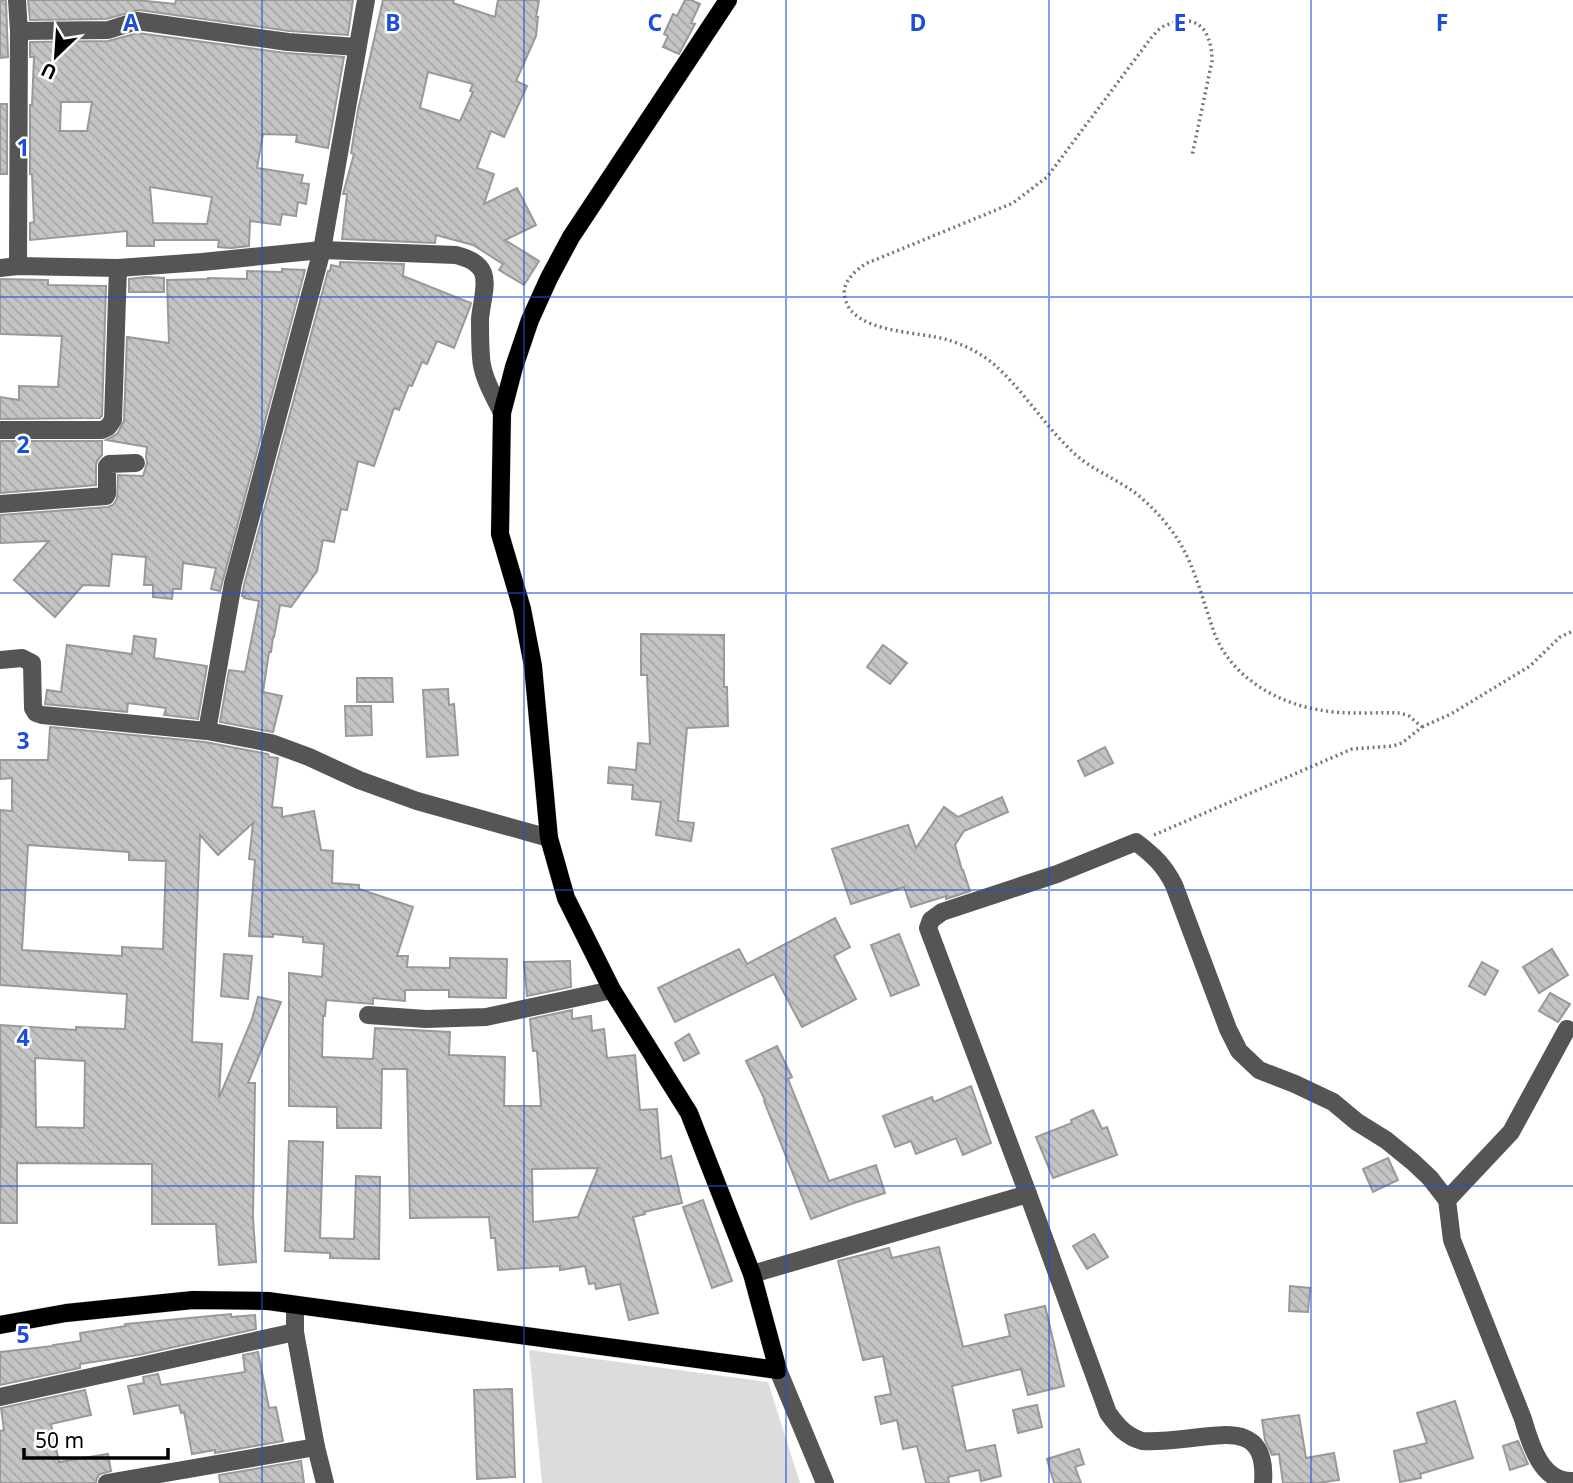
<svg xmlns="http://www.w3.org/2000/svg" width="1573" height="1483" viewBox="0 0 1573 1483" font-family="'Noto Sans',sans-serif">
<defs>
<pattern id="building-back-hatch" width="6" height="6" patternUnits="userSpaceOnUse" patternTransform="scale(1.75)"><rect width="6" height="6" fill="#c4c4c4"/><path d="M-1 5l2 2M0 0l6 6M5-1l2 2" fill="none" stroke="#a7a7a7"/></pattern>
</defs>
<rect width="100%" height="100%" fill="#fff"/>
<path fill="#dcdcdc" d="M529,1350L768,1382L800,1483H542Z"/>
<g fill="url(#building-back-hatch)" stroke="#999" stroke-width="2" fill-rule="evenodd">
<path d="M0,0H6L8,57L0,58Z"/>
<path d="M28,0H136L175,4L176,0H353L348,35L289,31L139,10L106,19L30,20Z"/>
<path d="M383,0H454L453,3L495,17L498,0H539L536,17H538L536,36L516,81L527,86L504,137L491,131L477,168L494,174L484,204L517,188L536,225L505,240L539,261L524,285L499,270L503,264L473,245L436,235L435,243L342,239L347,194H343L354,154L351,153L358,110ZM428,72L473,84L470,91L473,92L460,121L420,108Z"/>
<path d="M685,0H691L700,4L691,23L695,24L679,54L663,47L668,36L664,34L673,14L677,16Z"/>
<path d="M138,33L286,53L344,57L328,148L296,142L297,135L263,134L257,168L303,175L301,183L309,184L306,204L298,202L296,216L282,214L280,225L250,221L249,246L231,248L218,247L219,240H154V246H127V231L30,240V223L34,222L32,174H30V105H32L34,57H30V42L108,41ZM61,102H92L87,131H60ZM150,187L212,197L207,224L153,223Z"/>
<rect x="0" y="104" width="7" height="70"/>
<path d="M340,262L404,264L403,276L471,303L470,307L454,348L437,341L427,364L422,362L412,386L409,385L399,410L394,408L374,466L358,461L347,510L341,509L334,542L323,540L317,571L291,607L280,605L274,637H273L271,652H269L263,692L282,696L273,732L220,722L229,670L245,672L259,601L244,598L245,596H242L244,585L328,271H330L331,265L340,267Z"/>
<path d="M282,269L305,270L220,591L211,589L216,568L183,563L181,589H173L172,599L153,597V585H144L146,557L112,554L109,586L83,585L55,617L14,580L49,541L0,543V515L108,507L113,505L117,499L118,475L143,476L147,463L146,457L147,447L106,440L117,434L124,421L127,337L169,343L167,280L208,279V278L247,279V271L282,272Z"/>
<path d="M146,277L164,278V292H129V279Z"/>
<path d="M0,279L48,280V285L106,286L102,416L100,418L0,419V397L19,400V386L58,387L62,336L0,334Z"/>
<path d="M0,441H102V455L97,461L96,465V485L0,493Z"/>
<path d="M641,634L724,635V687H727L728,726L687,728L678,821L694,823L691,841L656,835L661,802L632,799L633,785L608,783L609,767L636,770L638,743L650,744L647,675H641Z"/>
<path d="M134,636L156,639L154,658L207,666L198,719L164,715L166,708L128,703L127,712L45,704L47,690L61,692L67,645L132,654Z"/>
<path d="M883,645L907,663L890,684L867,667Z"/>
<path d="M357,678H392L393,702H357Z"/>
<path d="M448,689L449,705L454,704L458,755L427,757L423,690Z"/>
<path d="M345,706H371L372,735L346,736Z"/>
<path d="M50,727L205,742L268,754L269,757L278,758L272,807L282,808V817L314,811L321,850L333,851L332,883L359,885V889L413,907L397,956H408L407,967L450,968V958L507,959L506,998L449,997V990H405V1001L373,998V1004L326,1000L325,1016H323L322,1057L373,1059L375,1028L450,1032L449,1055L505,1057L504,1106H541L537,1051H533L530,1019L572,1010V1019L591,1016L592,1031L604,1029L607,1058L635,1055L640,1110L657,1109L661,1159L671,1156L682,1203L644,1212L645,1214L633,1217L658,1313L629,1320L620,1284L596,1289L595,1283L589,1284L585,1266L560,1270V1266L498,1270L495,1238H491L489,1217L410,1218L407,1069H382L381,1128H337V1107L289,1106V973L322,977L324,944L303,942V937L273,934V937L249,936L255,860L249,859L253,823L218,855L200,835L192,1042L222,1044L219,1098L252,1019L258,997L281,1002L248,1083H255L253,1218L256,1262L219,1265L216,1224H152V1164L17,1163V1223H0V1127H1L0,1025L76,1030V1027L125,1029L127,994L0,985V810L12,811V778L0,779V760H48ZM28,845L129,852V860L166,861L163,949L122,947V956L22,950ZM35,1058L85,1061L84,1128L36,1127ZM598,1168L578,1217L533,1222L532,1169Z"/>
<path d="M1105,747L1113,763L1085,776L1078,761Z"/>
<path d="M1002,797L1008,812L964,831L955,845L962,870H963L970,891L946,899V896L911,907L904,887L851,904L832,849L908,825L916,848L944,807L958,817Z"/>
<path d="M835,918L850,947L834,956L856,999L802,1027L774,974L675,1022L658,988L739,949L747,964Z"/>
<path d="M899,934L919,985L891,996L871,945Z"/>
<path d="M1552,949L1568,975L1539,993L1523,967Z"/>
<path d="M224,954L252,956L248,999L221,996Z"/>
<path d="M570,961L571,987L527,996L524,962Z"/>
<path d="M1482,962L1498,971L1485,995L1469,986Z"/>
<path d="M1550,993L1570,1004L1558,1022L1539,1011Z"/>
<path d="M689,1034L699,1053L684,1061L675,1043Z"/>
<path d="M777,1046L792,1077L788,1079L829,1181L876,1165L885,1193L851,1204L811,1219L764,1101L765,1100L746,1061Z"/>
<path d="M971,1086L991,1143L963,1155L956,1138L916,1154L911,1141L895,1147L883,1116L932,1097L934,1102Z"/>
<path d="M1093,1110L1102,1129L1107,1127L1117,1155L1053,1178L1036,1137L1072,1123L1071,1120Z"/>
<path d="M289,1141L323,1142L320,1238L354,1239L356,1176L380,1177L379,1259L330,1258V1253L285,1251Z"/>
<path d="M1388,1158L1398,1180L1373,1192L1363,1169Z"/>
<path d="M703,1200L732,1281L712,1288L683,1207Z"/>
<path d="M1094,1234L1108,1257L1087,1269L1073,1246Z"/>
<path d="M939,1247L963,1347L1010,1336L1005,1315L1045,1306L1064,1386L1028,1395L1021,1369L952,1386L966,1451L995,1445L1001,1476L981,1481L979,1470L948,1477L949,1483H926L917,1446L903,1449L897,1420L881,1424L875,1397L891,1394L883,1356L863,1360L838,1261L889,1248L892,1258Z"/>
<path d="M1290,1286L1310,1288L1308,1312L1289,1311Z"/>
<path d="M231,1314V1317L255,1315L256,1329L138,1355L80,1364V1368L0,1385V1352L53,1346V1345L81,1341L80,1333L126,1326L125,1324Z"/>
<path d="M258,1352L269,1408L276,1407L283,1441L215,1453V1450L192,1454L184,1412L181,1413L179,1405L134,1414L128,1386L144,1383L143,1377L158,1374L161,1385L245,1372L243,1355Z"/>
<path d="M512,1389L515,1477L477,1479L474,1390Z"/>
<path d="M85,1390L91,1415L51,1424L59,1462L108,1454L111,1471L100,1474L97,1478L96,1483H0V1431L4,1430L1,1408Z"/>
<path d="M1455,1401L1473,1458L1420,1474L1421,1478L1400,1482L1394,1451L1427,1443L1417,1413Z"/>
<path d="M1037,1405L1042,1427L1018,1433L1013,1410Z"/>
<path d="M1299,1415L1306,1458L1334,1453L1339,1480L1318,1483H1283L1279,1454L1272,1455L1265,1440L1262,1420Z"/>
<path d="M1518,1441L1528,1464L1510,1470L1503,1446Z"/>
<path d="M1079,1449L1084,1464L1075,1467L1081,1483H1054L1047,1459Z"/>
<path d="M301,1461L304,1483H220L219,1475Z"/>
</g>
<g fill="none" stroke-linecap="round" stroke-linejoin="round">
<g stroke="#dbdbdb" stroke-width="19">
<path id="major" d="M0,1325L66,1313L193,1300L268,1301L778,1370L752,1274L689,1113L612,990L566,898L549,838L533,666L522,609L500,534L502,413L514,367L530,320L549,278L571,237L728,0"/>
</g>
<g stroke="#777" stroke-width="3.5" stroke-dasharray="2 3.5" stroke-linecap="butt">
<path d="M1422,727L1451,714L1530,666L1560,637L1573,631"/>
<path d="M1154,835L1352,749L1393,746L1402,743L1422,727L1409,716L1400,713C1374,712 1345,715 1320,710C1276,703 1230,676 1214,632C1201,596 1193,556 1168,526C1158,513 1147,502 1134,492C1116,479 1093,470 1076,455C1047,429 1027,395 998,368C985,355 965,345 948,340C920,331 853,334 845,298C841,283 854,272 865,264L1013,203L1047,177L1151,38C1155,34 1159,28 1164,26C1166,25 1173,23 1175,22C1203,15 1212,38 1212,61L1192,156"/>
</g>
<g stroke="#555" stroke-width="18">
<path d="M17,0L19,31L18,266"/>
<path d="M19,31L108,30L137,21L288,42L357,47"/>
<path d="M0,268L18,266L118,268L202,262L322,250L456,255C497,265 483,288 480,319C480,332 480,345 481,357C482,377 494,396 502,413"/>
<path d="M0,430H102L108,427L113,420L118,268"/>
<path d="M0,504L106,496L107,494V466L109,464L136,463"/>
<path d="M0,660L22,658L32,663L33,708L36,713L42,715L207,731L271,743L309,757L359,780L417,801L549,838"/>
<path d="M207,731L233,583L322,250L366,0"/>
<path d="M368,1015L426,1019L486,1017L612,990"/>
<path d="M1028,1194L1108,1413C1118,1427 1126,1436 1142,1441C1159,1442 1175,1440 1192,1438C1233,1433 1267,1428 1263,1483"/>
<path d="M1447,1200L1511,1132L1567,1029"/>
<path d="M752,1274L1028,1194L928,928L931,920L942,912L1057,874L1136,842C1154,856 1164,865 1174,885L1228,1029L1239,1051L1259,1070L1295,1084L1333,1102L1357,1122L1386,1140L1413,1162L1430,1178L1447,1200L1452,1240L1523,1419C1530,1443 1541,1483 1573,1481"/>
<path d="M295,1305V1332L316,1447L325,1483"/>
<path d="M778,1370L825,1483"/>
<path d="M0,1397L295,1332"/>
<path d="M107,1483L316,1447"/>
</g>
<use href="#major" stroke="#000" stroke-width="18"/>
</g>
<path fill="none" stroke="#1d4ed8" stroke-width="2" stroke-opacity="0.55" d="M262,0V1483M524,0V1483M786,0V1483M1049,0V1483M1311,0V1483M0,297H1573M0,593H1573M0,890H1573M0,1186H1573"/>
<g font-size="23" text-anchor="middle" font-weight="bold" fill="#1d4ed8" stroke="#fff" stroke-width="5" stroke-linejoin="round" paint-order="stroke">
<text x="131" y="31">A</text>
<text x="393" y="31">B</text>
<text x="655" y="31">C</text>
<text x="918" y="31">D</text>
<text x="1180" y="31">E</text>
<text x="1442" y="31">F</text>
<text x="23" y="156">1</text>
<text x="23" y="453">2</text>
<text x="23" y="749">3</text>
<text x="23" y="1046">4</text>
<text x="23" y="1343">5</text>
</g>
<g transform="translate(56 56) rotate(205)" stroke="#ffffff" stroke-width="5" paint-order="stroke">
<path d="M0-5L12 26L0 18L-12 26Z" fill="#000000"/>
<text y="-10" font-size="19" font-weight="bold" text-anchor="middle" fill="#000000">U</text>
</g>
<path d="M24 1448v10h144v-10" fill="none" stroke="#000000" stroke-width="3.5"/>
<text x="35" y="1448" font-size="21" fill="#000000" stroke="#ffffff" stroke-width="5" paint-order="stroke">50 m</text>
</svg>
